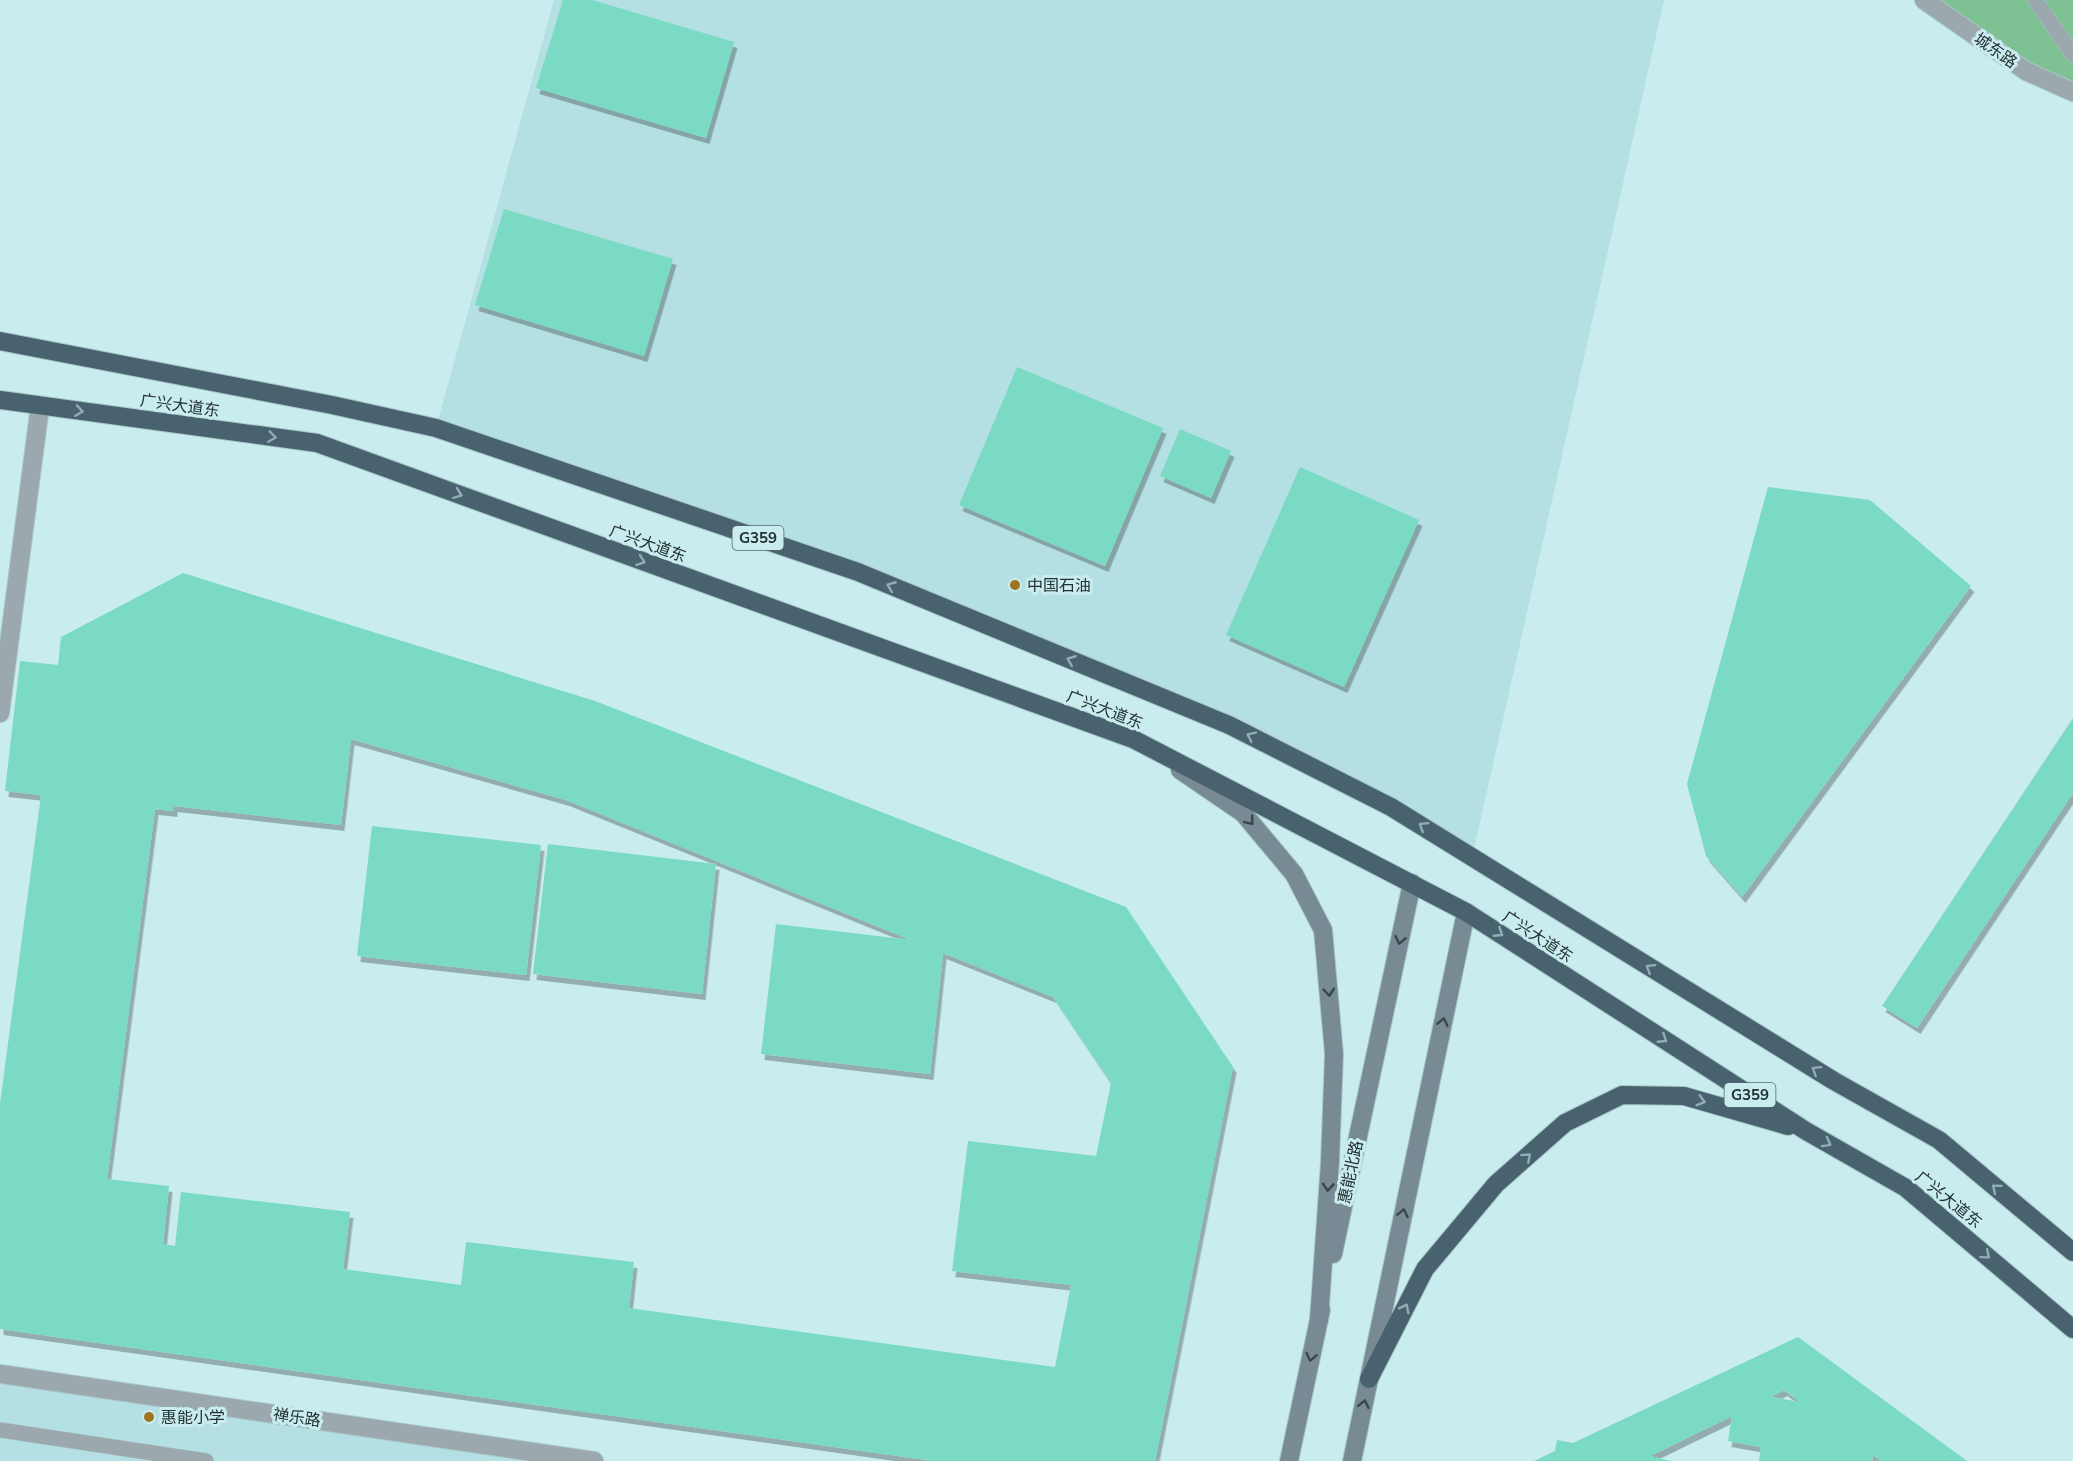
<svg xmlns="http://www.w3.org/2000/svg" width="2073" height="1461" viewBox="0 0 2073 1461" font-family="Mulish,'Noto Sans SC',sans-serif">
<defs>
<filter id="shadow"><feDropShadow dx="3.5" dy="6" stdDeviation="0" flood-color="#0004"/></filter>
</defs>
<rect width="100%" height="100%" fill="#c9ecef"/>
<g fill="#b4dfe3">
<path d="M554,0H1664L1472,858L1286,753L858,572L436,428Z"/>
<path d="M0,1374L594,1461H0Z"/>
</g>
<path fill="#7ec192" d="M1924,0H2073V92Z"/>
<g fill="#7adac4" fill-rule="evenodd" filter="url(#shadow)">
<path d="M563,0H592L734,42L706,138L536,88Z"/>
<path d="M504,209L673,259L644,356L475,305Z"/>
<path d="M1017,367L1163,428L1105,566L959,505Z"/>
<path d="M1180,429L1231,451L1211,498L1160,476Z"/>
<path d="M1300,467L1419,520L1344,687L1226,635Z"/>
<path d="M1768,487L1870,500L1971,586L1742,897L1706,856L1687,784Z"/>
<path d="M183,573L595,701L1126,907L1233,1067L1155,1461H933L0,1329V1104L41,795L5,791L20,661L58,665L61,637ZM351,739L566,800L911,940L776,924L761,1054L930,1074L943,953L1053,997L1111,1083L1096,1156L968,1141L952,1271L1071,1285L1055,1367L629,1308L634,1262L466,1242L461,1285L343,1269L350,1212L181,1192L175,1246L163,1244L169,1186L107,1179L155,809L174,811V806L341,825Z"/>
<path d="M2073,718V793L1917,1028L1882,1006Z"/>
<path d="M372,826L541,845L526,975L357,956Z"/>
<path d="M548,844L716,864L702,994L533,974Z"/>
<path d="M1798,1337L1967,1461H1881L1873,1455L1872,1461H1759L1761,1447L1728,1441L1732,1416L1650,1456L1671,1461H1534L1555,1451L1557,1440L1573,1443ZM1784,1390L1800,1402L1771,1397Z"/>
</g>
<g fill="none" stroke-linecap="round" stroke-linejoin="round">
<g stroke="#a8c7c9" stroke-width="16">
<g id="lane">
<path d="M2035,0L2073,55"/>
<path d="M0,1430L206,1461"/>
</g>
</g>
<g stroke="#a8c7c9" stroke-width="20">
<g id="street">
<path d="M1924,0L2026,71L2073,92"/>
<path d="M0,713L40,406"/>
<path d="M0,1374L594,1461"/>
</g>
</g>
<g stroke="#a8c7c9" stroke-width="20">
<g id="secondary">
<path d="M1180,770L1243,813L1294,874L1323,930L1334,1054L1330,1162L1319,1320"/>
<path d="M1333,1254L1412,883"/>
<path d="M1289,1461L1321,1310"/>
<path d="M1352,1461L1466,912"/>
</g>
</g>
<g stroke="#a8c7c9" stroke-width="20">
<g id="highway">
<path d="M0,341L332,405L436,428L858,572L1229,725L1391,807L1834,1081L1939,1140L2073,1252"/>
<path d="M0,400L317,443L1133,739L1466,912L1806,1131L1906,1188L2073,1329"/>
<path d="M1369,1379L1425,1269L1496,1184L1565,1123L1622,1095L1684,1096L1788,1126"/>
</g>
</g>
<use href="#lane" stroke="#9ba8ad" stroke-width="15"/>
<use href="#street" stroke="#9ba8ad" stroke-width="18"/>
<use href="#secondary" stroke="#788a93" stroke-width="18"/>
<use href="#highway" stroke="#48636f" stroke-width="18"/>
</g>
<defs><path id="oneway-chevron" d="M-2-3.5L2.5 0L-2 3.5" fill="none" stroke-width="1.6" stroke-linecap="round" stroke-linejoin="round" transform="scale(1.5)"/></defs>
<g stroke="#8faeb5">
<use href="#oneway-chevron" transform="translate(79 411) rotate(8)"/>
<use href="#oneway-chevron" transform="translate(272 437) rotate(8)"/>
<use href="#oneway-chevron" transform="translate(458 494) rotate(20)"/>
<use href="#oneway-chevron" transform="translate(641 561) rotate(20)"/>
<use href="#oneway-chevron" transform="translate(891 586) rotate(-158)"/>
<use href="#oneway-chevron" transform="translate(1071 660) rotate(-158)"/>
<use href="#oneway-chevron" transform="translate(1251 736) rotate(-154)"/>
<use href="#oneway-chevron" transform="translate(1423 826) rotate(-148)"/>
<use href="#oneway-chevron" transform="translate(1499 933) rotate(33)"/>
<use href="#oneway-chevron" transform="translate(1650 968) rotate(-148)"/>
<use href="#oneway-chevron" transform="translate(1663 1039) rotate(33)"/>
<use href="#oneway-chevron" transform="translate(1816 1070) rotate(-148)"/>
<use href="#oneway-chevron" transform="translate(1701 1101) rotate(16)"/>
<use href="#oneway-chevron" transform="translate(1827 1143) rotate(29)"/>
<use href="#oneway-chevron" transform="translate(1527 1157) rotate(-42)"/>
<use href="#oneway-chevron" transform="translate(1996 1188) rotate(-140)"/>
<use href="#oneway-chevron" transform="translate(1986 1255) rotate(40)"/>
<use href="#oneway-chevron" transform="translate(1405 1308) rotate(-63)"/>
</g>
<g stroke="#38474a">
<use href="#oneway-chevron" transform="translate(1250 821) rotate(50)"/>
<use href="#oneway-chevron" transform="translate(1400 940) rotate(102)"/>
<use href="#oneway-chevron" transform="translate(1329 992) rotate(85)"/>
<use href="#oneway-chevron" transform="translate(1443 1022) rotate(-78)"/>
<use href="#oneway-chevron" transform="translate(1328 1187) rotate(94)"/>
<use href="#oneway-chevron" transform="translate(1403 1213) rotate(-78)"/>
<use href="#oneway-chevron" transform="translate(1311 1357) rotate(102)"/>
<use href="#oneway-chevron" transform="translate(1364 1404) rotate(-78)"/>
</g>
<g fill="#9d7422" stroke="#c9ecef" stroke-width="2">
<circle cx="1015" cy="585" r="6"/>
<circle cx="149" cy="1417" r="6"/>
</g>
<g text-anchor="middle" stroke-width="6" stroke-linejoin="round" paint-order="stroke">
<g fill="#c9ecef" stroke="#55696b" stroke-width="1.5">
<rect x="732.5" y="526" width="51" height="24" rx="4.5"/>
<rect x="1724.5" y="1083" width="51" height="24" rx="4.5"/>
</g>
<g font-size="15" font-weight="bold" fill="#233132">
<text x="758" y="543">G359</text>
<text x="1750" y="1100">G359</text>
</g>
<g font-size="16" fill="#233132" stroke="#c9ecef">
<text transform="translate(1996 50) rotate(35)" y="6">城东路</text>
<text transform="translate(180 405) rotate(8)" y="6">广兴大道东</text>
<text transform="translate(648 543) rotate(20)" y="6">广兴大道东</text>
<text transform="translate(1105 709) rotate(21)" y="6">广兴大道东</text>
<text transform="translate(1538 936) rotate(33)" y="6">广兴大道东</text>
<text transform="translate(1350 1172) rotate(-78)" y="6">惠能北路</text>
<text transform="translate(1949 1199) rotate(39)" y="6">广兴大道东</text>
<text transform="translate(297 1417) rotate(8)" y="6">禅乐路</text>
</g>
<g font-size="16" fill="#233132" stroke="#c9ecef" text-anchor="start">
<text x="1027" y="591">中国石油</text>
<text x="161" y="1423">惠能小学</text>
</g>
</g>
</svg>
